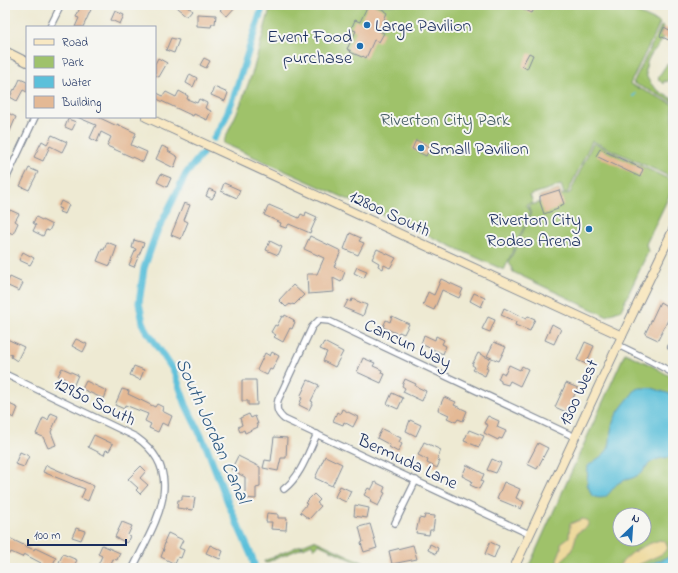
<svg xmlns="http://www.w3.org/2000/svg" width="678" height="573" viewBox="0 0 678 573" font-family="'Indie Flower',sans-serif">
<rect width="100%" height="100%" fill="#f6f6f2"/>
<filter id="ink" filterUnits="userSpaceOnUse"><feTurbulence type="fractalNoise" baseFrequency=".025" numOctaves="2"/><feDisplacementMap in="SourceGraphic" scale="8" xChannelSelector="R" yChannelSelector="G"/><feConvolveMatrix kernelMatrix="1 2 1 2 8 2 1 2 1" color-interpolation-filters="sRGB"/></filter>
<filter id="wash" filterUnits="userSpaceOnUse"><feTurbulence type="fractalNoise" baseFrequency=".012" numOctaves="4" result="noise"/><feDisplacementMap in="SourceGraphic" scale="16" xChannelSelector="R" yChannelSelector="G"/><feGaussianBlur stdDeviation="0.9" result="paint"/><feColorMatrix in="noise" values="0 0 0 0 0 0 0 0 0 0 0 0 0 0 0 0 0 1.4 0 .05"/><feComposite in="paint" operator="in"/></filter>
<g filter="url(#wash)">
<rect width="100%" height="100%" fill="#eeead3"/>
<g fill="#9fc26b" stroke="#5d7864" fill-rule="evenodd">
<path d="M271,5H621L660,23L630,84L673,104V178L592,141L568,192L564,194L561,185L530,195L533,203L526,205L530,214L504,270L223,143L239,108L253,71Z"/>
<path d="M661,26L663,27L660,36L663,38C659,47 654,49 650,56C637,78 656,91 673,99V102L633,83Z"/>
<path d="M667,64L673,67V82L668,80L667,82L664,81L663,84L658,79L659,76Z"/>
<path d="M593,143L673,181V188L646,244L648,252L621,310L606,316L513,272L509,262L531,214L528,206L541,202L540,196L559,190L562,195L570,193Z"/>
<path d="M625,353L649,364L673,378V568H528ZM620,515H644V539H620Z"/>
<path d="M314,540L375,568H370L318,544L314,549L312,544L303,548L302,545Z"/>
<path d="M301,545L302,548L265,563L264,561Z"/>
</g>
<g fill="#eeda9e" stroke="#84847e">
<path d="M582,519L586,520L588,522C589,529 582,529 577,533C575,540 574,545 571,551C569,555 564,557 562,561L564,568H558L557,559L561,549V543L569,537L570,524Z"/>
<path d="M660,540L666,542L668,548L662,554L638,565L634,568H617C630,552 641,546 660,540Z"/>
</g>
<g fill="#5cc0da" stroke="#3c789c">
<path d="M640,388H652L673,395V457C663,458 654,458 647,466C644,469 642,473 638,475C633,479 626,479 620,482C609,488 610,503 592,496L587,484L588,466C594,460 605,456 609,447C611,441 610,432 612,426C615,412 628,400 636,389Z"/>
<path d="M673,555V568H640Z"/>
</g>
<g fill="none" stroke-linecap="round" stroke-linejoin="round">
<path stroke="#5cc0da" stroke-width="2" d="M633,96L635,94"/>
<g stroke="#5cc0da" stroke-width="7">
<path d="M214,138L224,121L234,96L263,5"/>
<path d="M202,154L186,174L156,234L144,268L139,303L144,327L174,371L186,405L207,448L229,505L252,557L255,568"/>
</g>
</g>
<g id="blocks">
<g fill="#e4b995">
<path d="M81,5H93L83,27H75L79,18L76,17Z"/>
<path d="M179,5H186L192,10L187,16L177,8Z"/>
<path d="M225,5H237L227,16L220,10Z"/>
<path d="M368,5H374L384,10V11L387,13L379,31L384,33L379,42L374,40L366,58L363,56L362,57L350,52L351,51L347,49L356,31L351,29L355,20L360,22Z"/>
<path d="M524,5H529L534,7L531,13L522,9Z"/>
<path d="M115,11L124,15L120,24L111,20Z"/>
<path d="M197,14L216,15L215,24H212L211,27L197,26Z"/>
<path d="M664,27L673,32V42L660,36Z"/>
<path d="M171,38L179,40L174,53L166,50Z"/>
<path d="M529,53L533,55L527,69L522,66Z"/>
<path d="M158,58L167,63L159,77L155,75V64Z"/>
<path d="M204,58L210,61L206,68L200,65Z"/>
<path d="M190,74L197,78L193,87L186,83Z"/>
<path d="M20,79L27,82V92L23,90L17,101L10,97L14,89L15,90Z"/>
<path d="M214,87L228,93L225,101L211,95Z"/>
<path d="M179,91L188,96L187,99L197,103L199,99L207,103L205,108L211,111L207,120L194,114L193,116L155,98V92L163,96L166,92L176,97Z"/>
<path d="M8,113L16,117L5,143V120Z"/>
<path d="M77,117H98L117,126V124L136,133L131,145L147,152L143,162L107,146L111,137L101,132L97,142L90,138L96,125Z"/>
<path d="M68,119L76,122L72,130L65,127Z"/>
<path d="M52,135L67,142L62,152L50,146L43,161L34,157L42,141L47,144Z"/>
<path d="M416,140L430,147L426,156L412,149Z"/>
<path d="M162,146L169,149L168,151L178,157L174,168L156,159Z"/>
<path d="M600,149L643,169L640,177L596,156Z"/>
<path d="M29,168L38,172L29,190L20,186Z"/>
<path d="M161,174L171,178L167,187L157,182Z"/>
<path d="M224,183L240,190L237,198L221,191Z"/>
<path d="M209,189L216,192L212,199L206,196Z"/>
<path d="M559,190L564,204L557,207L558,209L544,214L540,202V196Z"/>
<path d="M61,201L69,205L65,214L59,212L61,209L58,208Z"/>
<path d="M184,203L190,205L184,220L188,222L181,239L171,235Z"/>
<path d="M269,205L299,218L301,214L305,216L306,212L317,217L310,233L289,224L286,228L280,226L281,223L264,215Z"/>
<path d="M10,210L19,214L15,221L18,223L13,234L9,232L5,242V221Z"/>
<path d="M36,217L52,225L49,231L46,230L43,236L33,231L36,225L33,223Z"/>
<path d="M350,233L361,238L359,241L364,243L358,255L344,249Z"/>
<path d="M310,236L341,251L334,267L345,272L341,282L333,278L334,292L308,294L307,274H317L324,258L304,249Z"/>
<path d="M134,240L144,243L134,267L129,265L136,249L132,248Z"/>
<path d="M270,241L282,247L278,255L266,250Z"/>
<path d="M107,242L117,246L110,266L97,261L102,249L104,250Z"/>
<path d="M377,249L396,258L390,268L384,265L383,269L378,266L379,263L372,259Z"/>
<path d="M23,252L34,258L30,265L19,260Z"/>
<path d="M357,267L367,271L364,278L354,273Z"/>
<path d="M10,277L23,283L19,291L6,285Z"/>
<path d="M441,279L463,289L459,298L442,290L434,310L423,305L428,292L434,295Z"/>
<path d="M293,285L304,295L294,305L293,304L291,305L290,304L286,307L279,300Z"/>
<path d="M474,293L485,298L481,307L470,301Z"/>
<path d="M352,299L367,305L363,316L344,308L348,300L351,302Z"/>
<path d="M660,302L673,310L658,340L645,334Z"/>
<path d="M504,308L526,319L528,316L535,319L530,331L515,325L516,322L501,315Z"/>
<path d="M285,315L294,320L293,321L295,322L292,329L290,328L283,342L274,337L276,335L271,332L275,325L277,326L282,316L284,317Z"/>
<path d="M392,316L409,324L404,334L399,332L398,334L383,327L386,320L390,322Z"/>
<path d="M488,317L495,320L490,332L482,329Z"/>
<path d="M552,324L561,329L554,344L545,340Z"/>
<path d="M424,335L435,340L436,336L444,340L442,344L446,346L443,354L421,344Z"/>
<path d="M5,338L24,347L17,361L11,357L12,355L5,352Z"/>
<path d="M76,339L87,344L83,352L72,346Z"/>
<path d="M324,342L343,352L335,367L323,361L327,352L320,349Z"/>
<path d="M494,342L506,347L499,361L487,356Z"/>
<path d="M585,342L594,346L586,364L577,360Z"/>
<path d="M272,352L279,356L272,370L270,369L267,375L257,370L265,353L270,356Z"/>
<path d="M478,353L490,359L486,368L488,369L485,376L473,370L475,367L472,365Z"/>
<path d="M363,358L375,363L373,366L382,370L381,373L385,374L381,383L357,372Z"/>
<path d="M509,365L520,370L522,366L528,369L520,386L510,381L508,385L501,383V381L498,379L501,372L505,374Z"/>
<path d="M134,366L144,370L140,380L130,375Z"/>
<path d="M62,368L78,375L73,387L64,382L65,379L58,376Z"/>
<path d="M405,379L416,384L415,386L426,391L422,401L403,392L405,388L402,386Z"/>
<path d="M242,380H256L257,405H248V401H242Z"/>
<path d="M308,380L319,385L311,401L313,402L309,410L299,405L302,398L300,397Z"/>
<path d="M86,381L107,391L104,399L82,389Z"/>
<path d="M566,383L578,388L566,412L555,407Z"/>
<path d="M122,389L129,391L128,394L155,407L157,404L163,407L162,411L172,416L168,426L162,423L158,432L149,428L151,424L145,421L148,414L125,405L124,409L115,405Z"/>
<path d="M392,393L403,398L398,409L387,404Z"/>
<path d="M444,397L456,402L454,405L467,411L463,421L458,419L456,422L447,418L449,415L438,410Z"/>
<path d="M5,402L18,408L14,418L5,414Z"/>
<path d="M342,409L358,417L353,427L344,422L343,425L333,421L337,412L340,414Z"/>
<path d="M51,413L58,416L51,432L56,445L48,448L43,437L36,434L43,418L48,420Z"/>
<path d="M249,414L251,418L255,416L258,424H256L258,427L245,433L244,430L240,432L238,427L242,425L240,418Z"/>
<path d="M488,416L499,421L497,427L506,431L502,439L499,438L498,440L484,433L488,425L484,423Z"/>
<path d="M410,420L421,425L416,436L406,431Z"/>
<path d="M382,429L401,438L399,442L402,444L398,452L389,447L390,445L377,438Z"/>
<path d="M469,430L484,436L479,447L464,441Z"/>
<path d="M94,435L113,444L109,451L106,450L104,455L88,447Z"/>
<path d="M274,437L287,438L286,458H281L278,471L263,468L265,460L271,461Z"/>
<path d="M424,442L441,450L437,460L440,461L437,468L427,463L428,460L418,455Z"/>
<path d="M538,443L548,448L537,469L527,464Z"/>
<path d="M20,452L29,456L24,467L15,464Z"/>
<path d="M238,456L260,467V487L256,488V499L245,498V477L231,470Z"/>
<path d="M325,456L342,464L332,486L315,478Z"/>
<path d="M492,459L501,463L496,473L487,470Z"/>
<path d="M46,465L94,486L88,501L81,498L85,489L43,472Z"/>
<path d="M467,465L484,474L481,481L483,482L479,489L470,485L472,481L462,476Z"/>
<path d="M141,466L146,471L140,478L148,485L140,494L136,490L138,488L128,479Z"/>
<path d="M375,482L385,487L383,492L385,493L378,506L370,502L371,499L364,495L368,488L371,490Z"/>
<path d="M504,482L520,489L516,498L524,502L521,509L497,499Z"/>
<path d="M340,486L351,491L346,502L335,497Z"/>
<path d="M314,494L320,500L317,503L321,506L309,519L300,512L307,504L305,503Z"/>
<path d="M182,496L195,497L193,510L177,508L178,500H182Z"/>
<path d="M355,505L369,508L367,518L354,516Z"/>
<path d="M267,513L278,514V518H287L286,530L271,529L272,522H266Z"/>
<path d="M425,515L435,516L433,530H430L429,535L416,533L419,518L424,519Z"/>
<path d="M122,522L132,526L128,535L130,536L127,543L115,537Z"/>
<path d="M370,524L377,548L364,552L361,543L363,542L359,527Z"/>
<path d="M76,528L85,531L81,540L72,537Z"/>
<path d="M168,533L183,540L179,548L184,550L181,558L178,557L175,564L161,557L164,549H163L165,543L164,542Z"/>
<path d="M9,538L34,550L35,548L56,558L51,568H44L40,566L41,563L24,554L22,557L11,552L10,554L5,552V545Z"/>
<path d="M490,542L499,546L494,558L485,554Z"/>
<path d="M430,544L438,548L436,554L428,550Z"/>
<path d="M102,545L120,553L117,560L113,559L109,568H105L98,565L102,556L98,554Z"/>
<path d="M210,545L223,551L220,559L206,553Z"/>
<path d="M413,545L417,559L392,564L389,551Z"/>
<path d="M63,554L77,560L73,568H71L59,562Z"/>
</g>
</g>
</g>
<g filter="url(#ink)">
<use href="#blocks" fill-opacity="0" stroke="#848c98" stroke-width="1"/>
<g fill="none" stroke-linecap="round" stroke-linejoin="round">
<g stroke="#848c98" stroke-width="8">
<g id="street">
<path d="M50,27L61,5"/>
<path d="M5,181L35,117"/>
<path d="M618,345L653,362L673,373"/>
<path d="M671,347L673,343"/>
<path d="M5,374L136,437C189,474 154,524 133,568"/>
<path d="M284,489C301,476 308,453 317,434"/>
<path d="M395,523L416,480"/>
<path d="M529,534L284,419C277,413 276,408 278,400L312,327L319,320L329,321L575,437"/>
</g>
</g>
<g stroke="#848c98" stroke-width="10">
<g id="secondary">
<path d="M5,51L27,62"/>
<path d="M146,117L622,336"/>
<path d="M514,568L622,336L673,230"/>
</g>
</g>
<use href="#street" stroke="#fff" stroke-width="5.5"/>
<use href="#secondary" stroke="#f8e8c3" stroke-width="8"/>
</g>
</g>
<g fill="#1f6fb2" stroke="#f6f6f2" stroke-width="1.5">
<circle cx="367" cy="25" r="4"/>
<circle cx="360" cy="46" r="4"/>
<circle cx="421" cy="148" r="4"/>
<circle cx="589" cy="229" r="4"/>
</g>
<g text-anchor="middle" stroke-width="4" stroke-linejoin="round" paint-order="stroke">
<g font-size="18" fill="#1b2f5e" stroke="#f6f6f2" text-anchor="start">
<text x="375" y="31">Large Pavilion</text>
<text x="352" y="42" text-anchor="end">Event Food<tspan x="352" dy="21">purchase</tspan></text>
<text x="429" y="154">Small Pavilion</text>
<text x="581" y="225" text-anchor="end">Riverton City<tspan x="581" dy="21">Rodeo Arena</tspan></text>
</g>
<g font-size="18" fill="#435b62" stroke="#f6f6f2">
<text x="445" y="125">Riverton City Park</text>
</g>
<g font-size="18" fill="#1b2f5e" stroke="#f6f6f2">
<text transform="translate(390 213) rotate(25)" y="6">12800 South</text>
<text transform="translate(408 343) rotate(25)" y="6">Cancun Way</text>
<text transform="translate(578 392) rotate(-65)" y="6">1300 West</text>
<text transform="translate(95 401) rotate(26)" y="6">12950 South</text>
<text transform="translate(408 461) rotate(25)" y="6">Bermuda Lane</text>
</g>
<g font-size="19" font-style="italic" fill="#2e5a83" stroke="#f6f6f2">
<text transform="translate(214 430) rotate(66)" y="7">South Jordan Canal</text>
</g>
</g>
<rect width="678" height="573" fill="none" stroke="#f6f6f2" stroke-width="20"/>
<rect x="26" y="26" width="130" height="92" fill="#f6f6f2" stroke="#9ea6b7"/>
<rect x="34" y="39" width="20" height="6" fill="#f8e8c3" stroke="#9ea6b7"/>
<text x="62" y="46" font-size="12" fill="#1b2f5e">Road</text>
<rect x="34" y="56" width="20" height="12" fill="#9fc26b" stroke="#9ea6b7"/>
<text x="62" y="66" font-size="12" fill="#1b2f5e">Park</text>
<rect x="34" y="76" width="20" height="12" fill="#5cc0da" stroke="#9ea6b7"/>
<text x="62" y="86" font-size="12" fill="#1b2f5e">Water</text>
<rect x="34" y="96" width="20" height="12" fill="#e4b995" stroke="#9ea6b7"/>
<text x="62" y="106" font-size="12" fill="#1b2f5e">Building</text>
<g transform="translate(632 527) rotate(25)"><circle r="19" fill="#f6f6f2" stroke="#9ea6b7"/>
<path d="M0-3L7 15L0 10L-7 15Z" fill="#1f6fb2"/>
<text y="-6" font-size="11" font-weight="bold" text-anchor="middle" fill="#1b2f5e">N</text>
</g>
<path d="M28 539v6h98v-6" fill="none" stroke="#1b2f5e" stroke-width="2"/>
<text x="34" y="539" font-size="12" fill="#1b2f5e" stroke="#f6f6f2" stroke-width="3" paint-order="stroke">100 m</text>
</svg>
